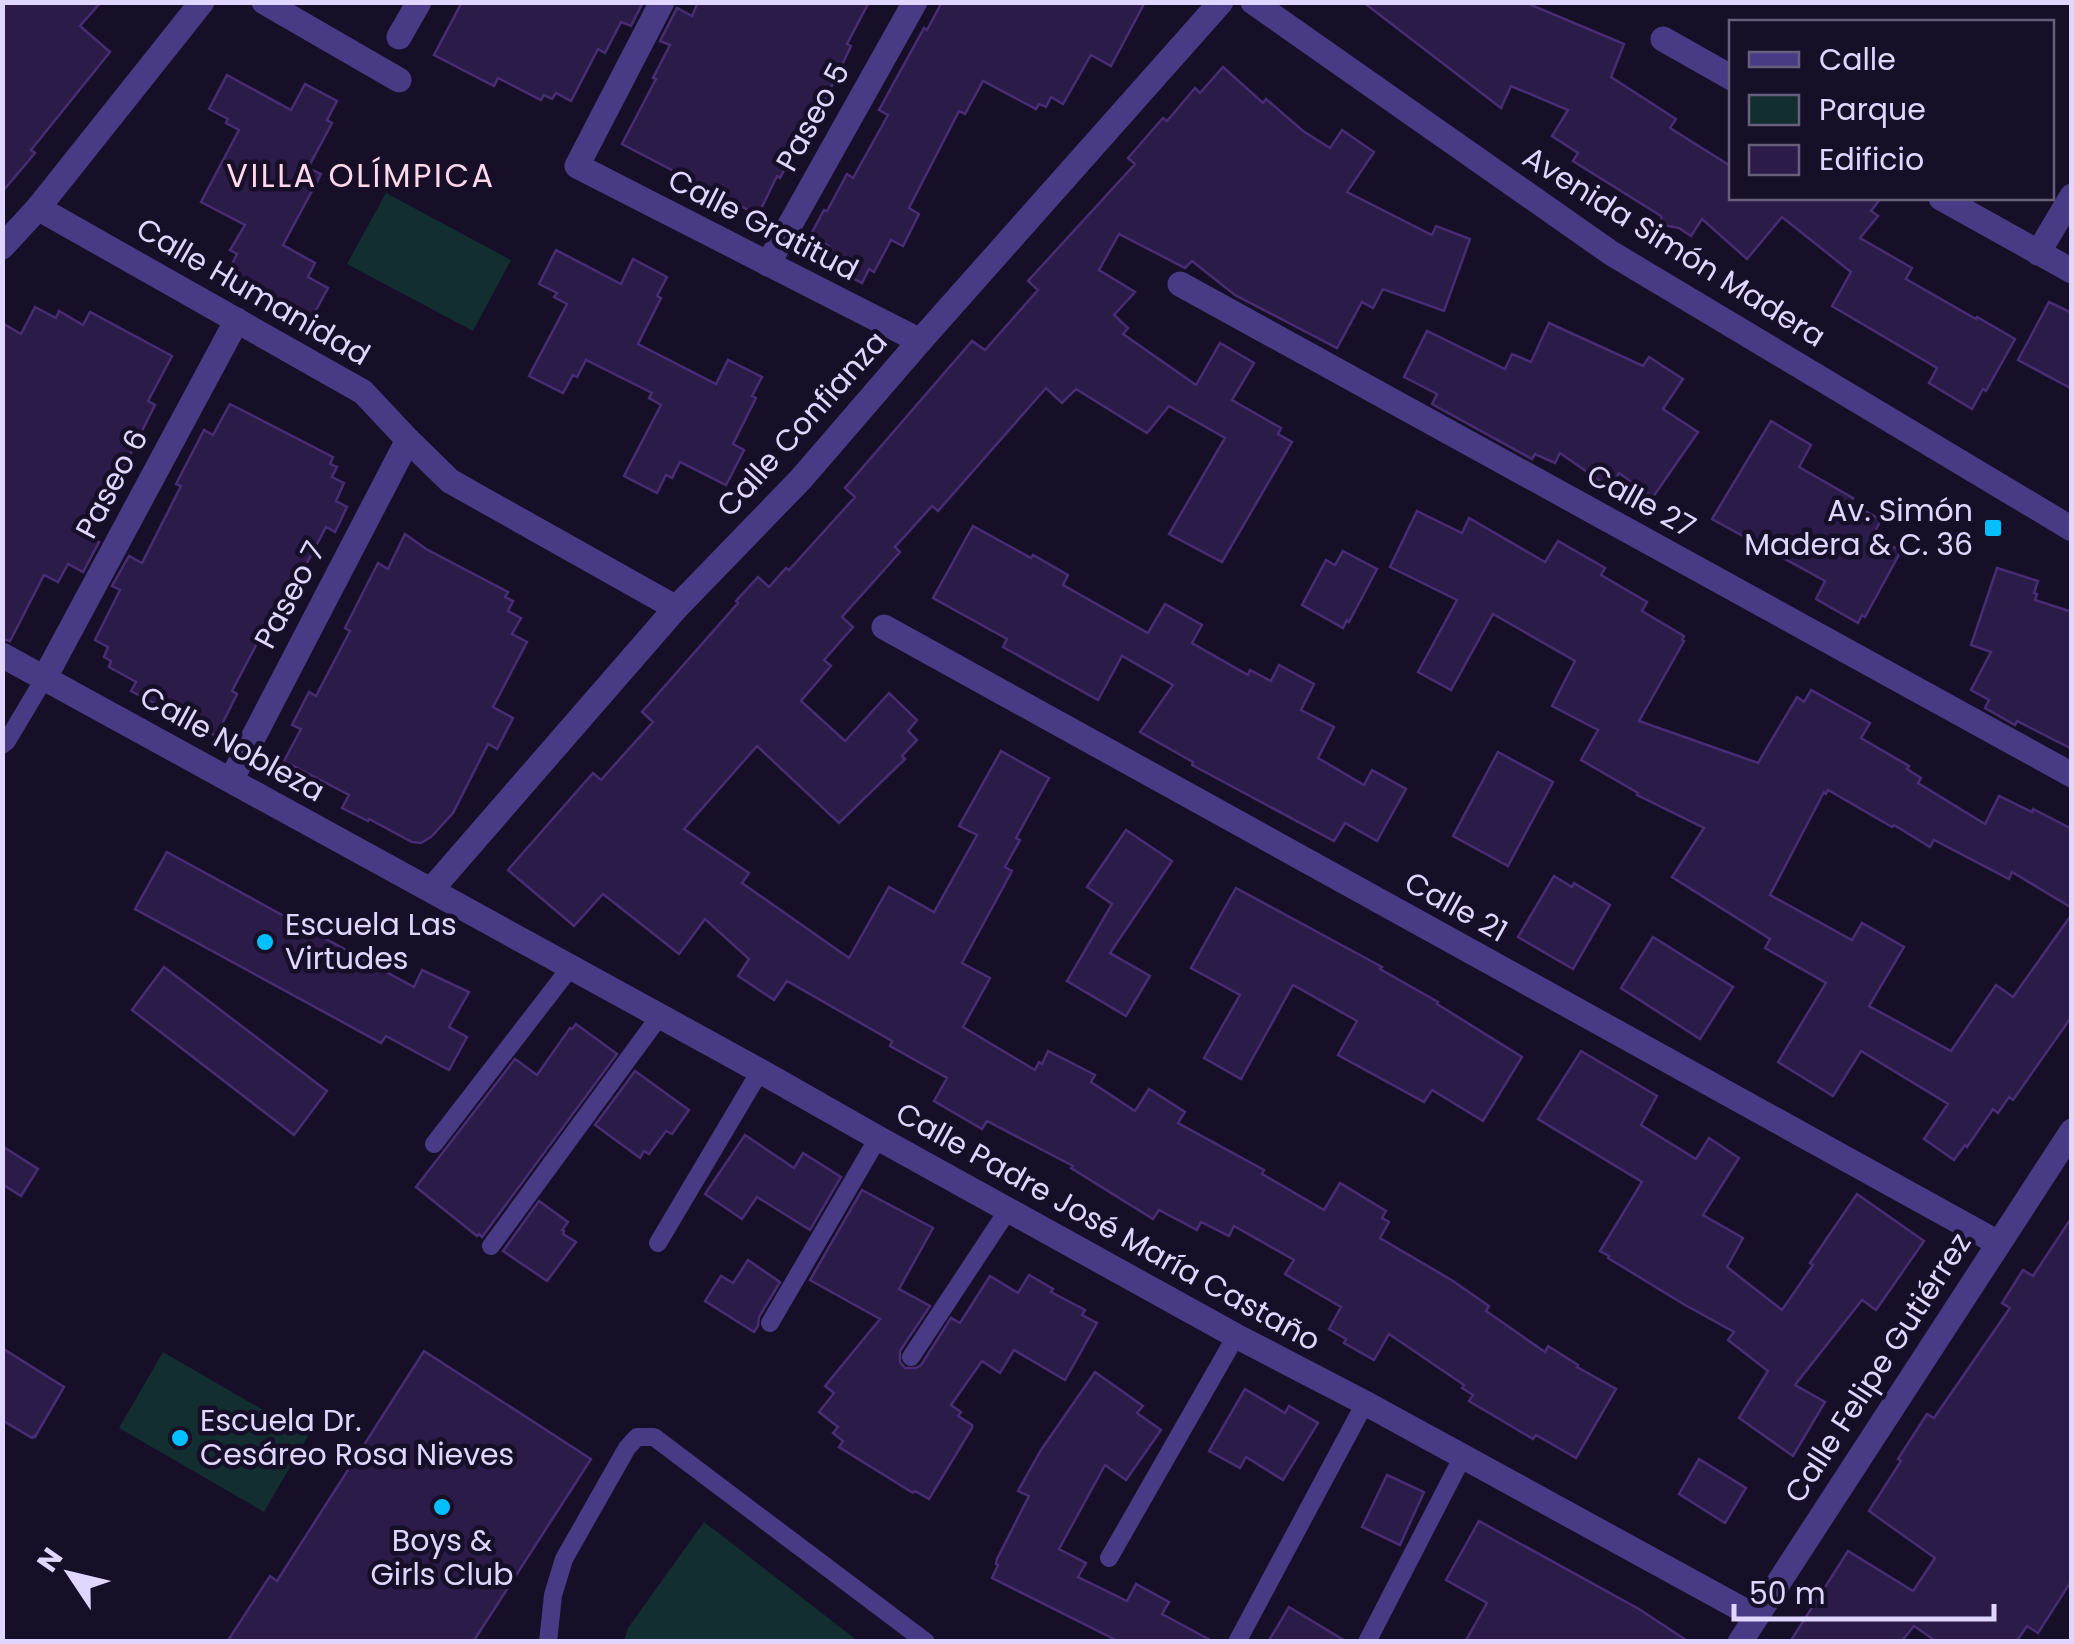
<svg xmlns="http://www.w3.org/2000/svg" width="2074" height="1644" viewBox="0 0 2074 1644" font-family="Poppins,sans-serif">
<rect width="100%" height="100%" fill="#170f27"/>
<g fill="#122e31">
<path d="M386,193L511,260L473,331L347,264Z"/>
<path d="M163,1352L308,1436L264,1512L119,1428Z"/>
<path d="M704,1522L858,1641H624L628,1628Z"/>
</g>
<g fill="#2b1b48" stroke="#462d74" stroke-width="2.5">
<path d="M2,2H101L80,26L110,52L31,150L35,153L2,192Z"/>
<path d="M462,2H643L631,26L621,22L605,53L598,49L571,101L556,93L552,99L544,95L541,100L498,78L494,86L434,55Z"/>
<path d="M698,2H869L847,44L851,46L822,106L818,104L780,178L777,176L758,215L622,144L656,79L653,78L670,45L660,41L677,8L692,16Z"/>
<path d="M942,2H1145L1111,66L1091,55L1063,104L1051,97L1046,107L1039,104L1036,109L983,81L965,114L959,111L909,208L919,214L903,246L891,240L874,272L869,269L862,283L821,261L829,246L810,236L824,210L827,211L847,174L853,178L888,115L879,110L924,28L927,30Z"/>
<path d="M1363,2H1524L1624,44L1611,77L1676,119L1670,128L1732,167V198H1881L1871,211L1878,216L1860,238L1912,268L1906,279L1976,319L1977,317L2015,339L1986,391L1983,389L1972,409L1929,383L1937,368L1832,306L1851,272L1782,217L1747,259L1702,219L1691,236L1679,228L1663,225L1661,216L1573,161L1578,153L1552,136L1568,110L1511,86L1501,108Z"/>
<path d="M1223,67L1263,103L1266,99L1303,131L1330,148L1342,130L1374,152L1347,192L1432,235L1436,226L1470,239L1444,311L1383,289L1373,308L1362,302L1337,348L1235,295L1192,261L1185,268L1119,234L1099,270L1135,292L1114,315L1128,328L1123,334L1196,385L1220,343L1254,363L1232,400L1281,428L1278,434L1292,442L1222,562L1169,534L1225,438L1169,406L1147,433L1076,389L1062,403L1046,388L938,511L932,506L895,547L900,552L842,617L853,627L824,660L831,666L801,701L845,741L889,693L917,720L908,731L917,740L902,756L905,759L839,823L757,746L684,829L749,873L742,883L849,958L889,887L934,912L977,835L959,826L1001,751L1049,778L1016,838L1020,840L1005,867L1012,871L962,963L990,978L963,1027L1035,1070L1039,1062L1042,1064L1048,1051L1095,1075L1091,1082L1135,1111L1149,1089L1185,1112L1178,1123L1264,1170L1262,1174L1324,1210L1340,1183L1386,1211L1382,1218L1389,1222L1380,1238L1453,1281L1489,1306L1486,1311L1545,1352L1548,1346L1578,1365L1577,1367L1616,1389L1576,1458L1536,1435L1533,1439L1469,1401L1473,1395L1462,1388L1464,1385L1389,1334L1374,1360L1344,1343L1346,1339L1329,1329L1341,1307L1285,1274L1294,1260L1234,1226L1229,1236L1201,1222L1197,1230L1159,1210L1153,1219L1071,1168L1073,1166L987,1121L982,1129L934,1101L947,1078L890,1046L892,1041L787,981L774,1000L738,976L749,959L705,919L679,954L603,894L574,926L508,870L593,773L601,780L653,722L642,712L738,603L736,601L758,577L769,587L786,568L789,570L855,497L845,488L972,341L985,350L1038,290L1028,281L1135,164L1128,158L1163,118L1167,121L1195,88L1200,93Z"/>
<path d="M227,75L291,110L305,84L337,101L327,120L332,123L308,168L321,174L283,245L315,263L308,277L328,288L310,321L226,276L237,254L230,250L245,225L201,202L239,130L226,123L228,119L209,109Z"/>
<path d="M556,250L621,284L633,259L667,277L657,296L661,298L638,344L716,384L728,360L762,377L752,396L756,398L733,444L744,450L726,485L680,462L672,478L666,475L657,493L624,476L661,405L649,398L652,393L586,360L577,377L573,375L563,393L529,376L567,304L554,297L557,293L539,284Z"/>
<path d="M2049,302L2072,313V389L2018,360Z"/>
<path d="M35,307L56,318L59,311L83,325L90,312L172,356L148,401L155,405L90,534V538L99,542L83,572L68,564L58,582L44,575L10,641L2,639V323L21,334Z"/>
<path d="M1549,323L1643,366L1649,357L1683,379L1663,409L1698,432L1653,497L1619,473L1610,488L1560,453L1555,463L1535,454L1532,459L1432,404L1437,394L1404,377L1427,331L1505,369L1512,354L1531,362Z"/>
<path d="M230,404L333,457L330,464L337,467L332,477L344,483L336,501L347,507L335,532L326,527L271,631L265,628L232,691L237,694L216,736L131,691L136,682L109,667L111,661L104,657L108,647L95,640L120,590L112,586L129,556L142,563L181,486L176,484L204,430L213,435Z"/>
<path d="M1771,421L1811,445L1799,467L1853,498L1851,503L1881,520L1873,535L1901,551L1865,617L1862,615L1858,623L1816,599L1825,581L1712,519Z"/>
<path d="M1417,511L1462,533L1469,518L1545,562L1558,541L1605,568L1601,575L1647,602L1642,611L1684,636L1682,640L1684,641L1639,721L1758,763L1797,697L1804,702L1811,690L1870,723L1861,738L1909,766L1907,769L1921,778L1918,783L1985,824L1999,796L2032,812L2033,809L2072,829V908L2012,872L2009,879L1934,840L1930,847L1894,825L1892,827L1828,790L1826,794L1824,792L1770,895L1852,940L1862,923L1904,947L1869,1006L1951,1051L1996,985L2013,997L2072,914V1016L2013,1100L2009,1097L1998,1113L1993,1109L1967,1147L1965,1145L1954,1160L1924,1139L1948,1104L1861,1051L1833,1096L1778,1062L1826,983L1765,948L1770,939L1672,877L1704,828L1637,795L1638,793L1581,760L1598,730L1552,706L1575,661L1493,614L1451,690L1418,672L1457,600L1390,567Z"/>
<path d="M973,526L1031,558L1033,555L1068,575L1063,585L1148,633L1165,604L1202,625L1192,643L1248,675L1250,670L1271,681L1279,665L1314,684L1301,710L1334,727L1318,758L1364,785L1372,770L1406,789L1377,841L1345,823L1334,841L1192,765L1193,762L1140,732L1173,685L1122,656L1098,700L1003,647L1007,639L933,598Z"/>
<path d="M405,534L426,549L508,592L505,597L513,601L508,611L521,618L512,634L527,642L493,707L513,718L497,749L488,744L453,813L431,837L421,843L412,842L369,819L368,821L342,808L349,795L284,761L301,729L292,725L309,692L316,696L350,631L345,628L378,563L388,569Z"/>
<path d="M1343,551L1377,569L1349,622L1347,620L1343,628L1302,605L1326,560L1335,565Z"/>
<path d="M1997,568L2038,581L2034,593L2037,594L2035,600L2072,612V749L2017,721L2015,725L1985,708L1989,700L1971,690L1991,652L1971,645Z"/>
<path d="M1498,752L1553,782L1508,866L1453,836Z"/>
<path d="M1126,830L1172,861L1110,953L1150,976L1126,1016L1067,981L1112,904L1087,887Z"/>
<path d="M167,852L414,987L422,970L469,992L449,1027L467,1037L449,1070L386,1036L381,1043L135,909Z"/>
<path d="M1554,876L1572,887L1574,883L1610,905L1573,969L1518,937Z"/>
<path d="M1236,888L1382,967L1380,969L1438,1002L1437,1004L1522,1057L1483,1121L1432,1090L1424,1102L1338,1055L1357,1021L1293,985L1241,1079L1204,1058L1240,995L1191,968Z"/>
<path d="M1653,937L1733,987L1700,1039L1621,988Z"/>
<path d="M164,967L327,1091L294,1135L132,1010Z"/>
<path d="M576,1024L617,1054L482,1237L479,1234L477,1236L416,1187L515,1059L537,1075L570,1028L572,1029Z"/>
<path d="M1581,1051L1657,1096L1641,1125L1696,1159L1709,1138L1739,1158L1703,1215L1743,1238L1727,1267L1782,1310L1813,1265L1810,1263L1857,1194L1924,1241L1876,1310L1862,1300L1795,1385L1825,1402L1793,1456L1739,1418L1768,1371L1728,1340L1734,1332L1685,1305L1608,1258L1609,1256L1600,1251L1642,1182L1538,1119Z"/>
<path d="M635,1071L689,1110L672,1134L666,1131L649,1154L644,1151L640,1158L595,1125Z"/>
<path d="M745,1135L794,1168L803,1153L841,1177L810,1230L757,1197L742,1219L705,1194Z"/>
<path d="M2,1146L38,1169L21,1196L2,1184Z"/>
<path d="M862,1190L933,1228L899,1289L930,1306L900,1351V1362L905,1368H916L921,1365L951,1318L960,1323L990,1276L1018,1293L1029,1275L1053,1289L1051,1292L1085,1310L1082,1315L1097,1323L1065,1380L1014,1350L1000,1373L982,1361L951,1405L961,1412L958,1416L972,1425V1428L929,1499L915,1491L913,1493L839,1447L843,1441L833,1433L838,1427L819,1412L834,1393L825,1386L880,1319L810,1280Z"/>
<path d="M539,1201L568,1222L562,1230L564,1231L563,1234L576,1242L547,1281L503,1251Z"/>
<path d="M2072,1217V1580L2038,1633L2027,1626L2016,1642H1937L1914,1626L1901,1642H1790L1848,1551L1913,1591L1935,1558L1869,1511L1901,1461L1898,1459L1927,1414L1934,1418L2010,1308L2002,1303L2023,1270L2033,1276Z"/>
<path d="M748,1260L780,1282L759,1317L758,1326L754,1332L705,1301L721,1276L733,1283Z"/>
<path d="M2,1348L64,1387L35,1437L34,1436L32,1438L2,1420Z"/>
<path d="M424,1351L591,1459L473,1642H227L270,1576L277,1581Z"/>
<path d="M1095,1372L1143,1406L1137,1413L1161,1430L1126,1480L1105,1465L1059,1549L1086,1563L1078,1577L1127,1601L1136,1584L1169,1602L1162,1614L1214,1642H1120L992,1578L998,1565L996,1564L997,1559L1029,1496L1018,1491L1041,1450Z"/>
<path d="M1245,1389L1285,1413L1289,1406L1318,1423L1283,1480L1246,1457L1240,1468L1209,1451Z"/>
<path d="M1699,1459L1746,1488L1725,1523L1679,1494Z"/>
<path d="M1387,1475L1424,1492L1400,1545L1362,1527Z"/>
<path d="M1479,1521L1639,1609L1689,1642H1465L1487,1603L1446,1580Z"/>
<path d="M1289,1607L1347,1642H1268Z"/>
</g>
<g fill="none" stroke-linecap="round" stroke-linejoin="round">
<g stroke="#493a86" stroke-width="18">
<path d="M2,745L7,741L44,679"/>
<path d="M434,1144L570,968"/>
<path d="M658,1243L760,1071"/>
<path d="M491,1246L659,1017"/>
<path d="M770,1323L878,1138"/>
<path d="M911,1357L1008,1210"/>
<path d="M1109,1558L1236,1336"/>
<path d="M548,1642L553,1595L564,1559L627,1448L637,1437H654L926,1642"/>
<path d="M1237,1642L1365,1403"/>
<path d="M1367,1642L1463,1456"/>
</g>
<g stroke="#493a86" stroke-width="25">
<path d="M264,2L399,80"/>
<path d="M662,2L577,166L920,341"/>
<path d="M399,37L419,2"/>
<path d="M1663,39L1732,78"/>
<path d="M1941,198L2072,271"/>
<path d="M38,208L363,392L408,440L450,481L676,608"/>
<path d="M2,247L38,208L202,2"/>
<path d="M2038,253L2072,196"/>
<path d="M768,264L915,2"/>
<path d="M1180,284L2072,775"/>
<path d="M884,627L1998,1243"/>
<path d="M2,655L760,1071L878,1138L1236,1336L1365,1403L1756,1617"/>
<path d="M44,679L237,320"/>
<path d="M231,780L408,440"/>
<path d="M431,890L676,608L801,479L920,341L1221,2"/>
<path d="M1740,1642L2072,1131"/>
</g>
<path stroke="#493a86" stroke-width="25" d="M1253,2L1611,253L2072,529"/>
</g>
<g fill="#02bfff" stroke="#170f27" stroke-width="4">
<rect x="1983" y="518" width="20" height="20" rx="5"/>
<circle cx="265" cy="942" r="10"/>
<circle cx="180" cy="1438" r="10"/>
<circle cx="442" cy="1507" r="10"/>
</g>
<g text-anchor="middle" stroke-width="9" stroke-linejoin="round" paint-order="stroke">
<g font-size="30" fill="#e1d6ff" stroke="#170f27">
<text transform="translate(813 117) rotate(-61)" y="10">Paseo 5</text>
<text transform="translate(763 225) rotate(27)" y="10">Calle Gratitud</text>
<text transform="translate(1674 247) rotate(32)" y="10">Avenida Simón Madera</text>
<text transform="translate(253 292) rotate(30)" y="10">Calle Humanidad</text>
<text transform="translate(802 424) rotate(-48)" y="10">Calle Confianza</text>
<text transform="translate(112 484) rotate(-62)" y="10">Paseo 6</text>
<text transform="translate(1641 501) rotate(29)" y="10">Calle 27</text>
<text transform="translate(290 595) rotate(-62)" y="10">Paseo 7</text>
<text transform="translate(232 744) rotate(29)" y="10">Calle Nobleza</text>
<text transform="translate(1456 907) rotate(29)" y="10">Calle 21</text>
<text transform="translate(1108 1227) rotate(29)" y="10">Calle Padre José María Castaño</text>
<text transform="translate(1878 1368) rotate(-57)" y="10">Calle Felipe Gutiérrez</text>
</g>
<g font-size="30" fill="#e1d6ff" stroke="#170f27" text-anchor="start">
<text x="1973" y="521" text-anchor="end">Av. Simón<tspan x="1973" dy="34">Madera &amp; C. 36</tspan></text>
<text x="285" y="935">Escuela Las<tspan x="285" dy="34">Virtudes</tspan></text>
<text x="200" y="1431">Escuela Dr.<tspan x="200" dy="34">Cesáreo Rosa Nieves</tspan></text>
<text x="442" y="1551" text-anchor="middle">Boys &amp;<tspan x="442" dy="34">Girls Club</tspan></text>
</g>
<g font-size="32" letter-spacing="2.5" fill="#ffd8eb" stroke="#170f27">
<text x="361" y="187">VILLA OLÍMPICA</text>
</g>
</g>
<rect width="2074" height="1644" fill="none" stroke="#e1d6ff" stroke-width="10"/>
<rect x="1729" y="20" width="325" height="180" fill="#170f27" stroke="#685f7d" stroke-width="2.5"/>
<rect x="1749" y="52" width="50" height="15" fill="#493a86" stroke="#685f7d" stroke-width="2.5"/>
<text x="1819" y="70" font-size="30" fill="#e1d6ff">Calle</text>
<rect x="1749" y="95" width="50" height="30" fill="#122e31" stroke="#685f7d" stroke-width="2.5"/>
<text x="1819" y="120" font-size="30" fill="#e1d6ff">Parque</text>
<rect x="1749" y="145" width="50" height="30" fill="#2b1b48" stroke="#685f7d" stroke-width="2.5"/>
<text x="1819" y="170" font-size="30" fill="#e1d6ff">Edificio</text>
<g transform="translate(70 1574) rotate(305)" stroke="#170f27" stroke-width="8" paint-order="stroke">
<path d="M0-8L18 38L0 25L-18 38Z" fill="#e1d6ff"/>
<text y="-15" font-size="28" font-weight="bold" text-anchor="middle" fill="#e1d6ff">N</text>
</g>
<path d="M1734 1604v15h260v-15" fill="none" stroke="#e1d6ff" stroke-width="5"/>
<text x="1749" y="1604" font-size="30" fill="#e1d6ff" stroke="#170f27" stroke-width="8" paint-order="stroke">50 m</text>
</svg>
